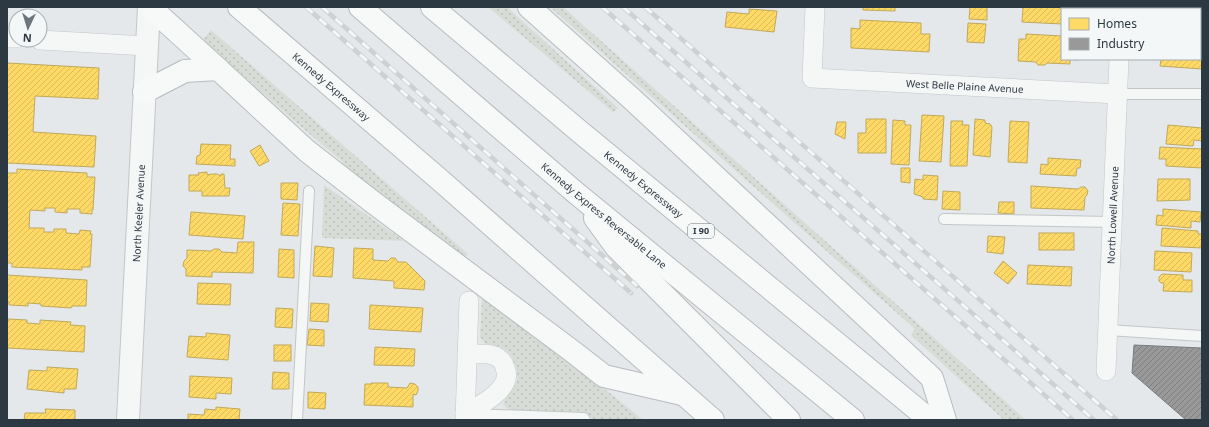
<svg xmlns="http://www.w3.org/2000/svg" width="1209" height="427" viewBox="0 0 1209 427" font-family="'Noto Sans',sans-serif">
<defs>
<pattern id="grass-dots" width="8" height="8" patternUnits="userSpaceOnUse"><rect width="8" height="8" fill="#d7ddd6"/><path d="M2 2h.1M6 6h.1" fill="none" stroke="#b9beb9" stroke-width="1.8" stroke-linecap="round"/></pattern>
<pattern id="homes-hatch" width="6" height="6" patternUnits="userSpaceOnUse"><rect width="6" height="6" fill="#ffd966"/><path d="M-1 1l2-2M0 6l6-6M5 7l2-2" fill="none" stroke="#dbbb5a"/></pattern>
<pattern id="industry-hatch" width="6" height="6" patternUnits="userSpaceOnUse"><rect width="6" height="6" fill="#999"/><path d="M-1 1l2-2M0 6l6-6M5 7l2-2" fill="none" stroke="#7d7e7e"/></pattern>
</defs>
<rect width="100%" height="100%" fill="#e5e8ea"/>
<g fill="url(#grass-dots)">
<path d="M488,7H507L618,108L613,112Z"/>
<path d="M550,7H563L1026,420H1004L911,335L915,329Z"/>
<path d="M211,30L468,254L463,259L341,166L343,162L292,119L203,40Z"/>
<path d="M324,185L404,241L322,238Z"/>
<path d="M482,297L585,373L643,420H594L587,414L512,411L506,408L503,404C506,395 515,389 517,380C519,370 512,354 504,349C499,345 492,347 486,344C484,343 482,339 480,337Z"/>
</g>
<g fill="url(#homes-hatch)" stroke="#c0a95b">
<path d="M863,7H895V11L863,10Z"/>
<path d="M970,7H987V20L969,19Z"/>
<path d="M1023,7H1073V9H1062V24L1022,22Z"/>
<path d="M1171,7H1202V21H1200V9H1171Z"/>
<path d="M749,9L777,11L774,32L725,27L727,12L749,14Z"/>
<path d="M860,20L921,23V34H930L929,52L851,48V28L860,29Z"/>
<path d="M968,23L986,24L984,43L967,42Z"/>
<path d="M1026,34L1062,36V59H1076V60L1070,59V64L1047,63L1045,65H1038L1036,62L1018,61L1019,39H1026Z"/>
<path d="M1200,36H1202V69L1160,66L1161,59H1200Z"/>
<path d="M7,63L99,68L98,99L35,96L33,132L96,136L94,167L7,163Z"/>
<path d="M922,115L944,116L941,162L919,161Z"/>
<path d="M866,119H886V153H858V133H866Z"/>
<path d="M975,119L985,120V123L990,124L992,127L990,157L973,155Z"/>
<path d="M893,120L905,121V125H911L909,165L891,164Z"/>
<path d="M951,121H963L962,125H969L967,166H950Z"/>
<path d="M1010,121L1029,122L1027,163L1008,162Z"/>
<path d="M837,122H846L845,139L835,134Z"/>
<path d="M1168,125L1202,128V141L1194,140L1193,146L1166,144Z"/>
<path d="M201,144L231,145L230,159H235V166L196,164L197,156L200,155Z"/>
<path d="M260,145L269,161L259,166L250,151Z"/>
<path d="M1160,147L1202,149V168L1166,166V159H1159Z"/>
<path d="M1048,158L1081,160L1080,168H1077L1076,176L1040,174L1041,164L1048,165Z"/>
<path d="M901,168H910V183L901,182Z"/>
<path d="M17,169L87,173V177H95L93,210H92V214L80,213V209H67V213L55,212V208H45V211L30,210L29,228H44V232H54V229H66V233L79,234L80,230L91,231L90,234H92L90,267H82V270L12,267V263H7V173H17Z"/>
<path d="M207,172V175L212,174H217L221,176V174H224L225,188H230L229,196H202V191H189V175H199L198,173Z"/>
<path d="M923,175L938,176L937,200L923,199V197L914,194L915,179L923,180Z"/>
<path d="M1158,179H1190V200L1157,201Z"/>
<path d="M281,183H298L297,200L281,199Z"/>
<path d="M1031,186L1078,189L1081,187H1085L1088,191L1087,195L1085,197L1084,210L1031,208Z"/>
<path d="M943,191L960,192V210L942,209Z"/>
<path d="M999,202H1014V214L998,213Z"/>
<path d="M283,203L300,204L298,236L281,235Z"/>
<path d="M1163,209L1201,212L1200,222L1191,221V228L1156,225L1157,215L1163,216Z"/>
<path d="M191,212L245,216L243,239L189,235Z"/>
<path d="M1162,228L1198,231V234H1202V248L1161,246Z"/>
<rect x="1039" y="233" width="35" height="17"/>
<path d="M988,236L1005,237L1003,254L987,252Z"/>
<path d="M238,242H254L253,273L212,272V277L186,276V269L183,266L184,261L187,258V250L211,251L214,249H219L222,252L237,253Z"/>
<path d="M315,246L334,248L332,277L313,276Z"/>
<path d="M354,248L373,249V260L388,261L391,258H395L398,262H406L425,281L424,290L394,288V281L353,278Z"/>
<path d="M279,249L294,250V278L278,277Z"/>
<path d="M1155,251L1192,253L1191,272L1154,270Z"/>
<path d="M1003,261L1017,273L1008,284L994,273Z"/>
<path d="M1028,265L1072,267L1071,286L1027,284Z"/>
<path d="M1162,274L1183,275V280H1192V292L1163,291L1164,283H1161L1159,281V277Z"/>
<path d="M7,275L87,280L86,306H72L71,308L41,306V304L28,303V306L9,305V302H7Z"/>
<path d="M198,283L231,284L230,305L197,304Z"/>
<path d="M311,303L329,304L328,322L310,321Z"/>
<path d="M370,305L423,308L421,332L369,329Z"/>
<path d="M276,308L293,309L292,328L275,327Z"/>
<path d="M8,319L27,320V323L40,324V320L71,322L70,325L85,326L84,352L7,348V321H8Z"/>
<path d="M309,329L324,330V346L307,345Z"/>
<path d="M206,333L230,335L228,360L187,357L189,336L206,337Z"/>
<rect x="274" y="345" width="17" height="16"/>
<path d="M375,347L415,349L414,366L374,365Z"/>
<path d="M47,367L78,369L76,389H64V393L27,389L29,370L47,371Z"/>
<path d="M273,372L289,373V389H272Z"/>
<path d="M190,376L232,378L231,394L216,393V399L189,397Z"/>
<path d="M371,383H388V387L407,388L410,383L415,384L418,387V391L416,395L413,394V407L364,405L365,384H371Z"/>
<path d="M308,392L326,393L325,409L308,408Z"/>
<path d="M216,407L240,409L239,420H188V414L204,415L205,409L216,410Z"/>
<path d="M45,409L75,410V420H24L25,413H46Z"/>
</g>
<path fill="url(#industry-hatch)" stroke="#797c7f" d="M1134,345L1202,348V420H1186L1132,373Z"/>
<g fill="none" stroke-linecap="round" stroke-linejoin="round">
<g stroke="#c3c6c8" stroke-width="12">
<g id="service">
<path d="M1117,94H1202"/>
<path d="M944,219L1112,222"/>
<path d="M1108,330L1202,336"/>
<path d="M471,414L584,418L585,420"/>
<path d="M297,420L309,191"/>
</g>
</g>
<g stroke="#c3c6c8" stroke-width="20">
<g id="minor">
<path id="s1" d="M815,7L812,78L1117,94"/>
<path d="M1122,9V7"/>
<path d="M7,38H16"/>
<path d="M40,40L147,46"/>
<path id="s2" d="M1106,371L1119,59"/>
<path d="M465,413C480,406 514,388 505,368C504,363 500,358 495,356C490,353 474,354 467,354"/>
<path d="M465,420L469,301"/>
</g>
</g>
<g stroke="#c3c6c8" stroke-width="24">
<g id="tertiary">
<path id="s3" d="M128,420L149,7"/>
</g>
</g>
<g stroke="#b8bbbe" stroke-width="24">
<g id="motorway">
<path d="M150,7L218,69"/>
<path id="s4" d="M239,7L440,180L713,420"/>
<path id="s5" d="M360,7L576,193L853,420"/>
<path id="s6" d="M432,7L579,131L930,420"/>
<path d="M529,7L632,99L932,378L945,420"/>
<path d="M144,92L185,71L218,69L307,151L374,203L572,351L604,376L682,394"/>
<path d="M595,218L616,247L789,420"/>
</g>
</g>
<use href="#service" stroke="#f5f6f6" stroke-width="10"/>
<use href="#minor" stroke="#f5f6f6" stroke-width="19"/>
<use href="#tertiary" stroke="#f5f6f6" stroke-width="22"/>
<use href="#motorway" stroke="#f7f8f8" stroke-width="22"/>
<g stroke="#ced0d1" stroke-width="4.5">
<g id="rail">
<path d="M306,7L631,293"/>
<path d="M322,7L637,286"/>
<path d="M602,7L1073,420"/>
<path d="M623,7L1094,420"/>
<path d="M645,7L1117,420"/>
</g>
</g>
<use href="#rail" stroke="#f4f7f8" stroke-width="3" stroke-dasharray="9" stroke-linecap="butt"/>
</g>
<g text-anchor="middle" stroke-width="4" stroke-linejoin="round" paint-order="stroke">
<rect fill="#f4f7f8" stroke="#697279" stroke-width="1" x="688" y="224" width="26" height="14" rx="3"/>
<g font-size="9" font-weight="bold" fill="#2d3942">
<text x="701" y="234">I 90</text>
</g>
<g font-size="10" fill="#2d3942" stroke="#f4f7f8">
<text dy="4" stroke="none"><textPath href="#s1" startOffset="224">West Belle Plaine Avenue</textPath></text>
<text dy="4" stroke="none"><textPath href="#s4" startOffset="122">Kennedy Expressway</textPath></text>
<text dy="4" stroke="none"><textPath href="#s6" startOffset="276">Kennedy Expressway</textPath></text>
<text dy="4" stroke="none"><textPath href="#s3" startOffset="207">North Keeler Avenue</textPath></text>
<text dy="4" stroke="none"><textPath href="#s5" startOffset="321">Kennedy Express Reversable Lane</textPath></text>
<text dy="4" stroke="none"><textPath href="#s2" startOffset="156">North Lowell Avenue</textPath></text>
</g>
</g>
<rect width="1209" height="427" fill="none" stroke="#2d3942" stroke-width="16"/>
<rect x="1061" y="8" width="140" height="52" fill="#f4f7f8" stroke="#a4abaf"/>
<rect x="1069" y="18" width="20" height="12" fill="#ffd966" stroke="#a4abaf"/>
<text x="1097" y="28" font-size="12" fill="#2d3942">Homes</text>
<rect x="1069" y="38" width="20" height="12" fill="#999999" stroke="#a4abaf"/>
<text x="1097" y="48" font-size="12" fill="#2d3942">Industry</text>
<g transform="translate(28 28) rotate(184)"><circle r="19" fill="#f4f7f8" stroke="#a4abaf"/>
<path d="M0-3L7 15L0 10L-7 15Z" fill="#6d767d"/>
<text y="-6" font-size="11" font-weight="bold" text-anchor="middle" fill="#2d3942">N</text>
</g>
</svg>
